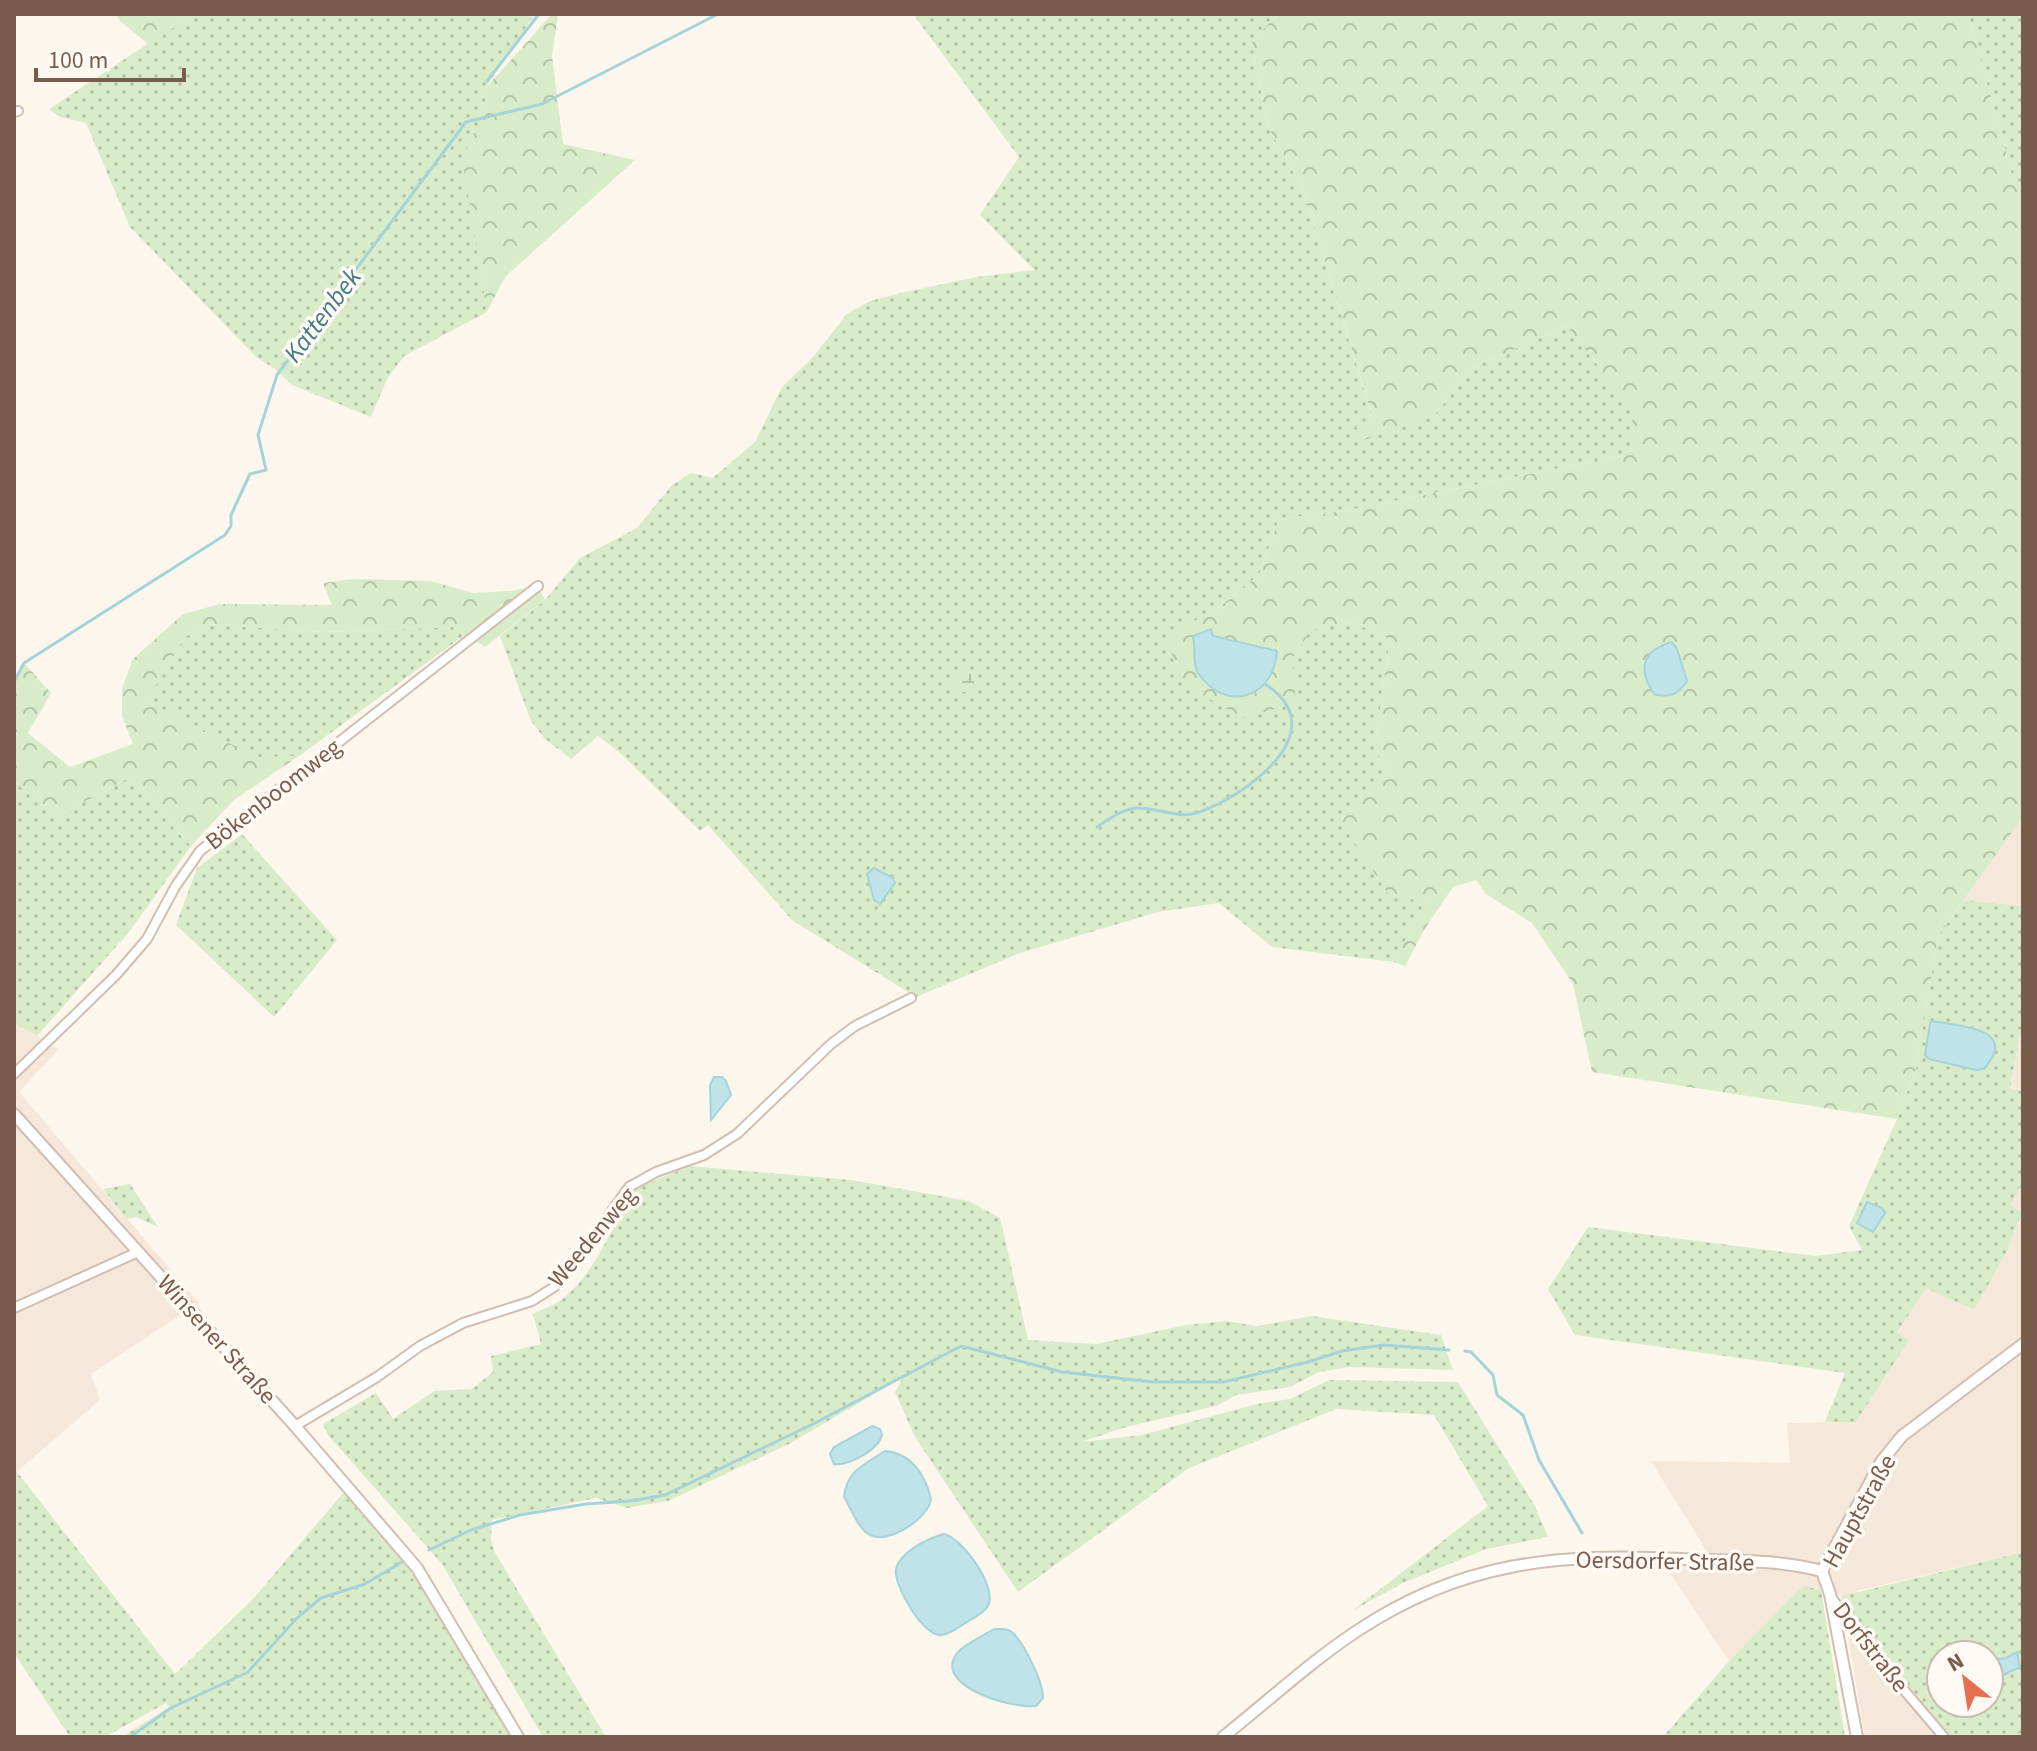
<svg xmlns="http://www.w3.org/2000/svg" width="2037" height="1751" viewBox="0 0 2037 1751" font-family="'Source Sans 3',sans-serif">
<defs>
<pattern id="grass-dots" width="8" height="8" patternUnits="userSpaceOnUse" patternTransform="scale(2)"><rect width="8" height="8" fill="#d8ecc9"/><path d="M2 2h.1M6 6h.1" fill="none" stroke="#b4c2a5" stroke-width="1.8" stroke-linecap="round"/></pattern>
<pattern id="forest-crowns" width="20" height="18" patternUnits="userSpaceOnUse" patternTransform="scale(2)"><rect width="20" height="18" fill="#d8ecc9"/><path d="M2 6a3 3 0 1 1 6 0M12 15a3 3 0 1 1 6 0" fill="none" stroke="#b4c2a5"/></pattern>
<pattern id="wetland-marsh" width="20" height="14" patternUnits="userSpaceOnUse" patternTransform="scale(2)"><rect width="20" height="14" fill="#d8ecc9"/><path d="M1 5h8M5 5V1M11 12h8M15 12V8" fill="none" stroke="#b4c2a5"/></pattern>
</defs>
<rect width="100%" height="100%" fill="#fdf6ec"/>
<g fill="#f5e8da">
<path d="M2023,817V906L1964,900Z"/>
<path d="M14,1023L59,1049L19,1092L199,1303L91,1374L100,1400L14,1474Z"/>
<path d="M2021,1029H2023V1091L2010,1089Z"/>
<path d="M2023,1182V1552L1857,1591L1865,1634L1952,1737H1865L1841,1596L1803,1586L1729,1661L1669,1572L1706,1550L1651,1461L1790,1463L1787,1423L1856,1422L1909,1340L1897,1334L1926,1287L1973,1310L2007,1251L2022,1212L2011,1205Z"/>
</g>
<g fill="url(#grass-dots)" fill-rule="evenodd">
<path d="M193,14H535L485,89V110L463,158L487,312L404,356L387,379L371,417L292,385L275,369L256,357L130,227L86,123L60,117L49,109Z"/>
<path d="M913,14H1278L1252,41L1267,125L1303,189L1373,419L1356,425L1433,417L1473,367L1567,326L1634,411L1631,454L1344,511L1279,519L1259,575L1211,614L1167,633L1292,659L1310,630L1352,622L1390,639L1375,747L1386,770L1427,899L1394,962L1272,947L1219,903L1158,912L1020,953L916,997L792,920L708,825L700,831L619,752L598,736L571,759L545,739L531,721L500,636L545,600L580,558L637,528L671,486L691,473L713,478L755,442L782,387L813,357L847,314L870,301L905,292L977,277L1034,270L980,215L1019,157Z"/>
<path d="M1968,14H2023V189L2016,190Z"/>
<path d="M207,624L325,632L454,627L466,634L299,756L256,758L146,701L184,638Z"/>
<path d="M128,778L191,846L129,932L37,1036L14,1023V781L56,817Z"/>
<path d="M242,834L337,940L274,1017L176,925L197,868Z"/>
<path d="M1964,900L2023,906V1029H2021L2010,1089L2023,1091V1182L2011,1205L2022,1212L2007,1251L1974,1310L1926,1288L1897,1333L1909,1340L1856,1422H1825L1845,1373L1575,1335L1548,1289L1588,1227L1815,1256L1862,1250L1849,1226L1897,1119L1916,1068L1938,936Z"/>
<path d="M691,1166L851,1180L969,1201L1000,1218L1028,1340L1096,1344L1186,1325L1226,1321L1257,1326L1312,1316L1441,1335L1453,1370L1349,1367L1319,1372L1290,1387L1236,1395L1216,1406L1126,1427L1081,1442L1142,1435L1257,1404L1290,1399L1329,1380L1458,1382L1535,1506L1548,1537L1486,1549L1403,1583L1352,1611L1488,1506L1434,1415L1336,1409L1189,1468L1018,1592L915,1437L895,1392L903,1377L789,1444L668,1501L627,1508L596,1498L492,1520L491,1540L494,1551L606,1737H543L442,1564L328,1435L323,1424L376,1393L393,1419L434,1391L472,1389L493,1372L491,1356L541,1344L533,1314C542,1309 553,1306 561,1300C595,1274 613,1226 632,1189Z"/>
<path d="M130,1184L158,1227L136,1217L127,1219L103,1189Z"/>
<path d="M17,1472L175,1674L252,1600L343,1493L412,1572L511,1737H122L169,1707L166,1703L105,1737H70L14,1653V1474Z"/>
<path d="M2023,1552V1737H1952L1865,1634L1842,1596ZM1941,1655H1989V1703H1941Z"/>
<path d="M1803,1586L1821,1590L1845,1737H1663L1729,1661Z"/>
</g>
<g fill="url(#forest-crowns)">
<path d="M116,14H193L149,45L120,21Z"/>
<path d="M552,14H558L552,56L563,144L635,160L505,277L487,312L462,158L485,110V89Z"/>
<path d="M1278,14H1968L2016,189H2023V817L1938,936L1916,1068L1897,1119L1592,1072L1573,984L1532,923L1486,894L1476,880L1453,887L1424,930L1405,966L1394,962L1426,900L1391,898L1341,822L1386,770L1375,747L1390,639L1352,622L1311,630L1292,659L1296,703L1242,718L1200,693L1177,674L1166,632L1211,614L1259,575L1279,519L1344,511L1631,454L1633,411L1567,326L1473,367L1433,417L1361,441L1356,425L1373,418L1303,189L1267,125L1252,41Z"/>
<path d="M353,579L431,581L473,593L511,591L538,586L545,600L485,647L454,627L325,632L207,624L184,638L147,701L256,757L299,756L234,800L191,846L128,778L56,817L14,781V682L24,663L51,693L28,733L70,767L133,744L122,716V688L133,659L183,614L220,604L332,605L323,583Z"/>
</g>
<circle fill="url(#wetland-marsh)" cx="963" cy="681" r="11"/>
<g fill="#bfe3e8" stroke="#a5d3da" stroke-width="2">
<path d="M1211,629L1213,636L1277,651C1274,698 1226,714 1198,673C1192,663 1196,648 1193,636Z"/>
<path d="M1672,642L1677,649L1687,681C1678,695 1669,698 1654,694C1638,670 1641,651 1672,642Z"/>
<path d="M874,868L893,878L895,883L880,904L874,900L867,874Z"/>
<path d="M1933,1021C1961,1027 2020,1028 1984,1069L1976,1070L1929,1059L1925,1055L1930,1023Z"/>
<path d="M714,1077H722L726,1081L731,1095L711,1120L710,1085Z"/>
<path d="M1867,1202L1882,1208L1885,1213L1873,1232L1857,1223Z"/>
<path d="M872,1426L880,1429L882,1434C880,1449 849,1466 834,1464L830,1454L834,1447Z"/>
<path d="M885,1451C911,1453 925,1474 931,1499C929,1518 888,1545 870,1535C858,1529 851,1508 844,1497C847,1470 864,1465 885,1451Z"/>
<path d="M944,1534C962,1538 998,1587 988,1606C984,1613 976,1616 969,1621C961,1625 951,1634 942,1635C924,1638 893,1585 896,1569C900,1552 928,1538 944,1534Z"/>
<path d="M994,1629C1001,1629 1008,1628 1013,1633C1025,1645 1043,1682 1043,1698L1036,1706C1015,1709 940,1689 954,1658C959,1646 983,1636 994,1629Z"/>
<path d="M2017,1652L2020,1667L1997,1678L1989,1672L1990,1660L2006,1658Z"/>
</g>
<g fill="none" stroke-linecap="round" stroke-linejoin="round">
<g stroke="#a5d3da" stroke-width="3">
<path d="M487,81L539,14"/>
<path d="M14,682L24,663L225,535L231,526V515L250,474L266,470L258,435L277,375L466,122L542,104L718,14"/>
<path d="M1097,827C1109,819 1121,810 1136,808C1156,807 1177,819 1197,813C1246,796 1337,731 1265,684"/>
<path d="M1465,1351L1471,1352L1493,1375L1497,1395L1523,1415L1539,1460L1582,1533"/>
<path d="M429,1550L471,1530L520,1515L586,1504L630,1501L665,1495L815,1423L961,1346L1062,1372L1153,1382H1223L1308,1362L1342,1351L1384,1345L1449,1350"/>
<path d="M130,1737L171,1708L248,1672L297,1618L321,1598L365,1584L402,1562"/>
</g>
<g stroke="#d1beb0" stroke-width="12">
<g id="minor">
<path d="M14,112L18,111"/>
<path d="M14,1074L116,975L147,939L175,887L200,851L538,586"/>
<path d="M14,1308L138,1252"/>
<path d="M295,1426L377,1377L420,1346L463,1323L532,1301L554,1287L570,1269L629,1187L656,1172L704,1155L737,1134L831,1044L855,1026L911,998"/>
<path d="M1832,1598L1869,1649L1944,1737"/>
</g>
</g>
<g stroke="#d1beb0" stroke-width="14">
<g id="tertiary">
<path d="M14,1114L295,1426L417,1568L518,1737"/>
<path d="M1822,1571L1881,1462L1902,1436L2023,1344"/>
<path d="M1822,1571L1830,1594L1857,1737"/>
<path d="M1223,1737C1267,1702 1310,1662 1357,1631C1462,1561 1559,1553 1682,1559C1728,1561 1778,1559 1822,1571"/>
</g>
</g>
<use href="#minor" stroke="#fff" stroke-width="8"/>
<use href="#tertiary" stroke="#fff" stroke-width="10"/>
</g>
<g text-anchor="middle" stroke-width="7" stroke-linejoin="round" paint-order="stroke">
<g font-size="24" fill="#7a5c4d" stroke="#fffaf3">
<text transform="translate(273 794) rotate(-38)" y="8">Bökenboomweg</text>
<text transform="translate(592 1237) rotate(-50)" y="8">Weedenweg</text>
<text transform="translate(217 1339) rotate(48)" y="8">Winsener Straße</text>
<text transform="translate(1859 1511) rotate(-61)" y="8">Hauptstraße</text>
<text transform="translate(1665 1561) rotate(1)" y="8">Oersdorfer Straße</text>
<text transform="translate(1871 1647) rotate(52)" y="8">Dorfstraße</text>
</g>
<g font-size="26" font-style="italic" fill="#437c86" stroke="#fffaf3">
<text transform="translate(322 315) rotate(-53)" y="9">Kattenbek</text>
</g>
</g>
<rect width="2037" height="1751" fill="none" stroke="#7a5c4d" stroke-width="32"/>
<g transform="translate(1965 1679) rotate(330)"><circle r="38" fill="#fffaf3" stroke="#cabbb1" stroke-width="2"/>
<path d="M0-6L14 30L0 20L-14 30Z" fill="#e76f51"/>
<text y="-12" font-size="22" font-weight="bold" text-anchor="middle" fill="#7a5c4d">N</text>
</g>
<path d="M36 68v12h148v-12" fill="none" stroke="#7a5c4d" stroke-width="4"/>
<text x="48" y="68" font-size="24" fill="#7a5c4d" stroke="#fffaf3" stroke-width="6" paint-order="stroke">100 m</text>
</svg>
